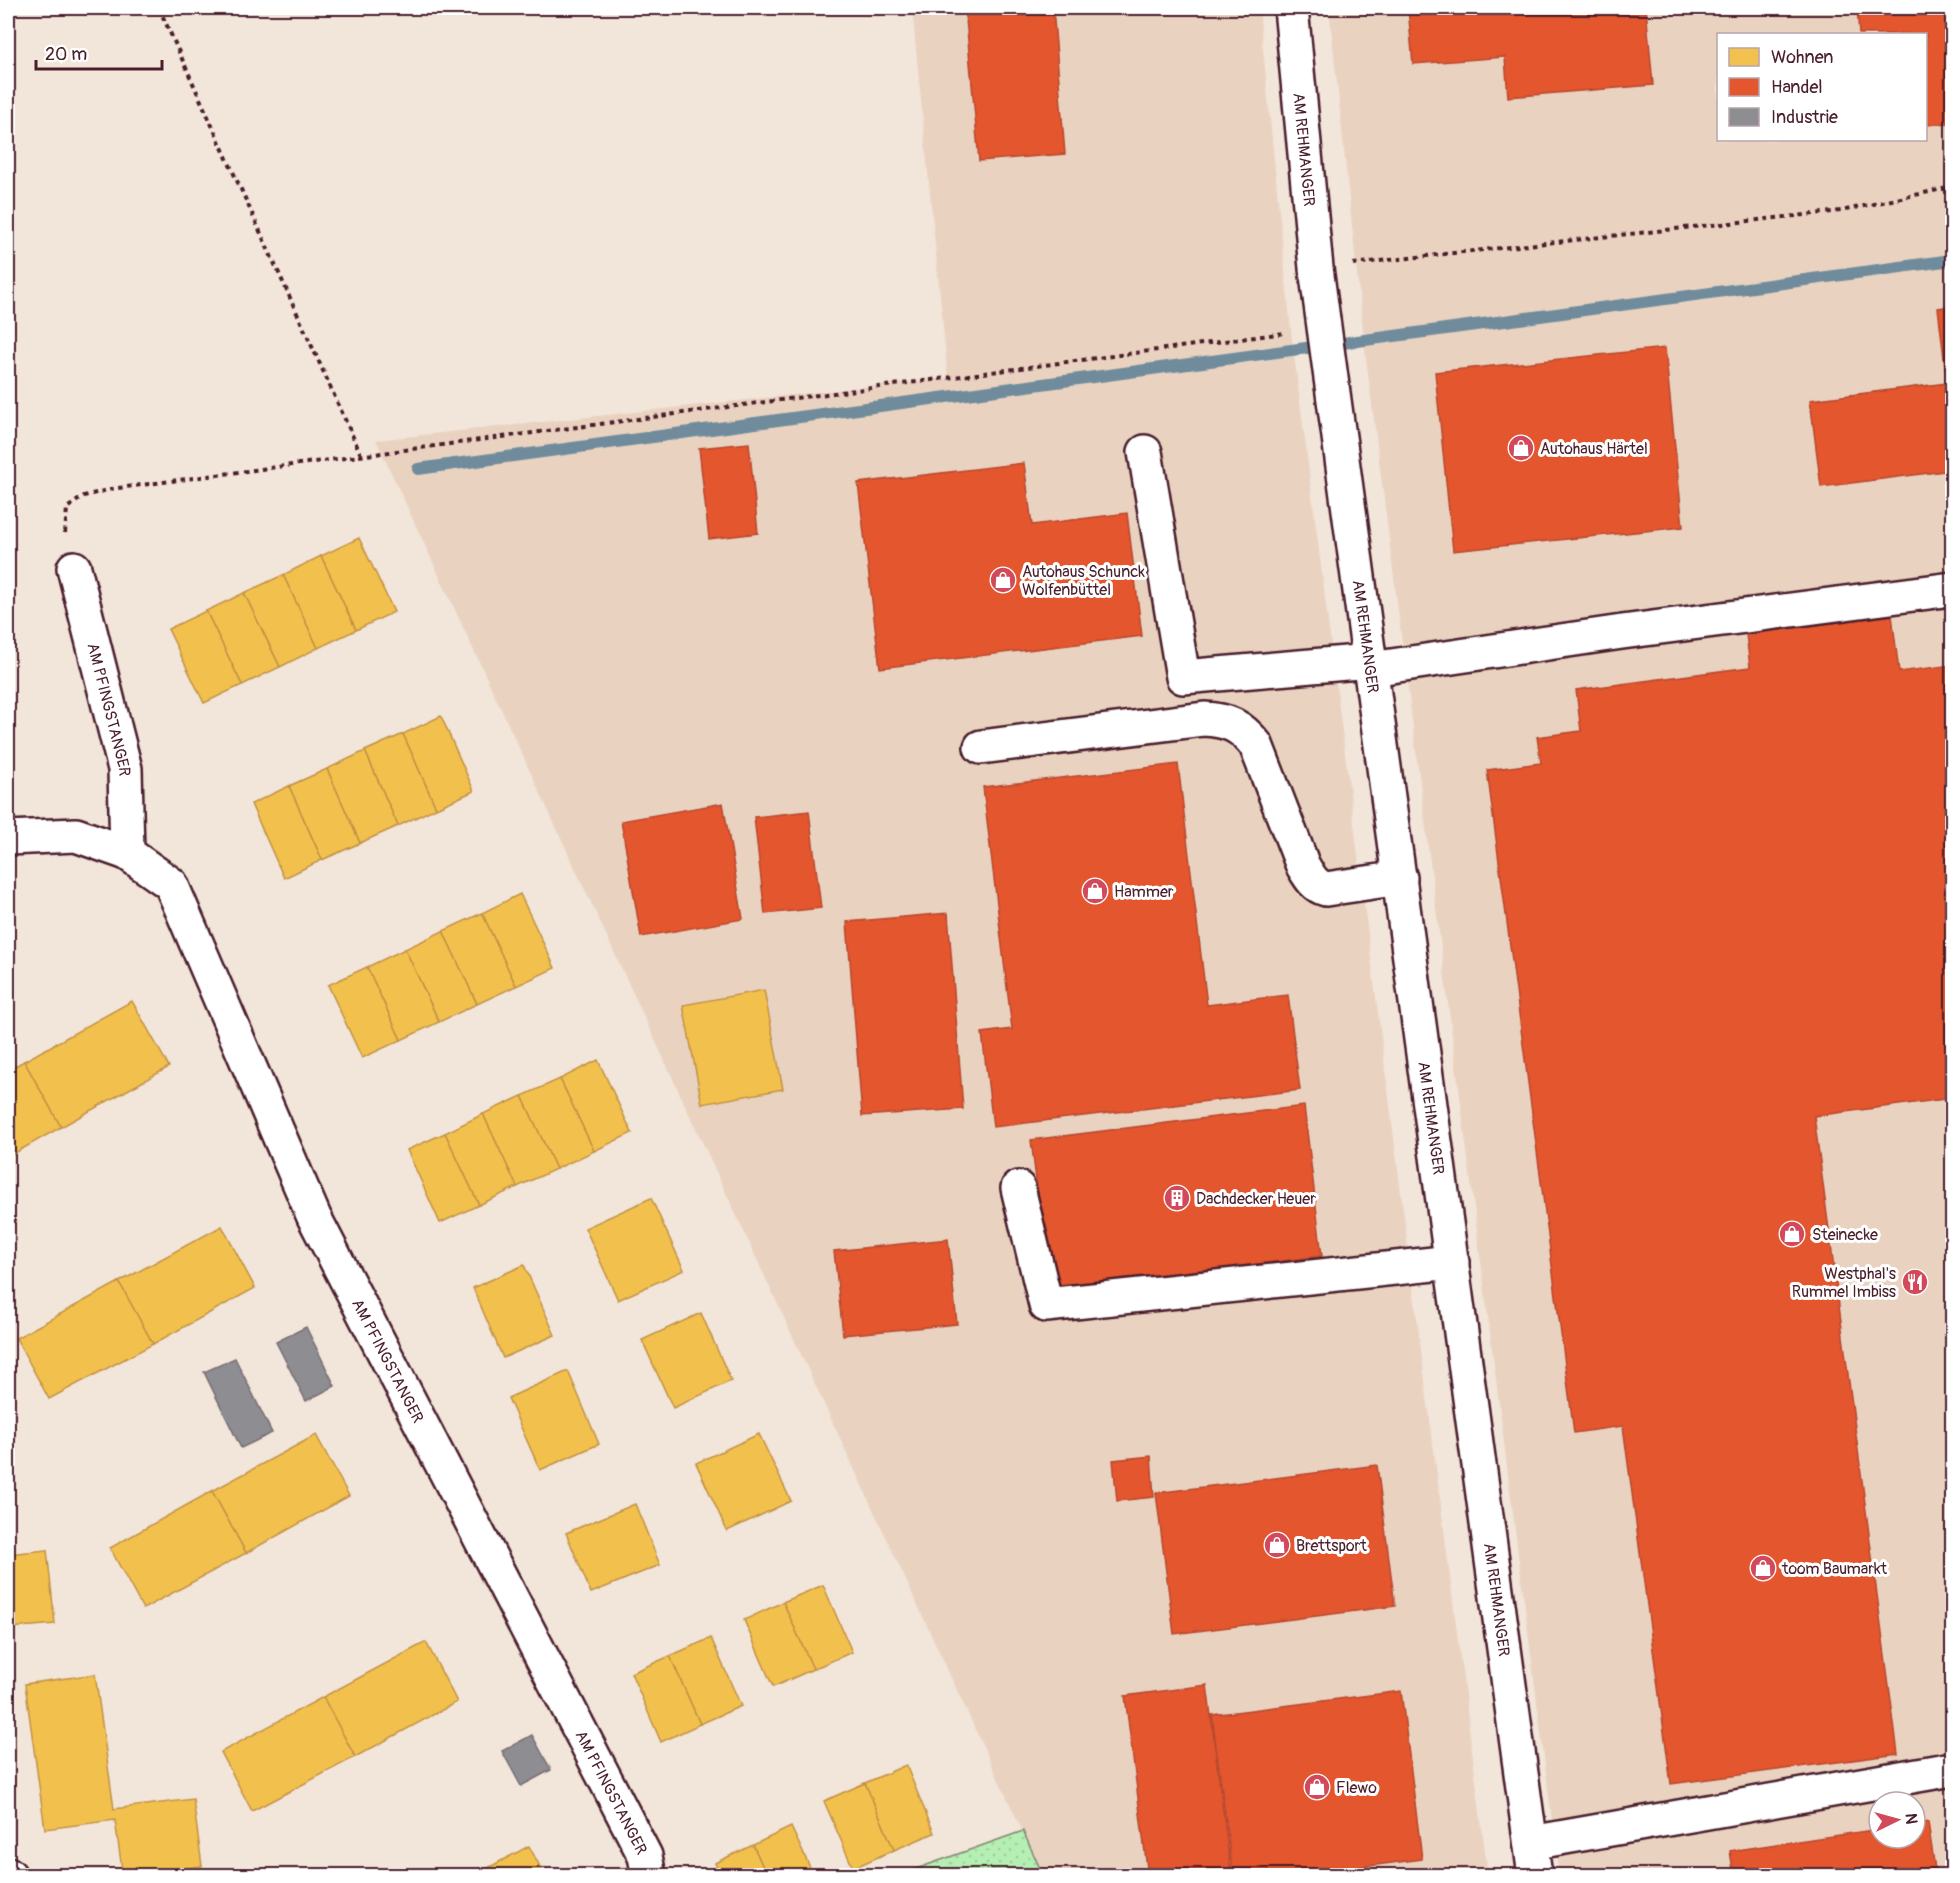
<svg xmlns="http://www.w3.org/2000/svg" width="1960" height="1883" viewBox="0 0 1960 1883" font-family="Pangolin,sans-serif">
<defs>
<pattern id="grass-dots" width="8" height="8" patternUnits="userSpaceOnUse" patternTransform="scale(1.5)"><rect width="8" height="8" fill="#b5efb3"/><path d="M2 2h.1M6 6h.1" fill="none" stroke="#9dcc9a" stroke-width="1.8" stroke-linecap="round"/></pattern>
</defs>
<rect width="100%" height="100%" fill="#f2e5da"/>
<filter id="ink" filterUnits="userSpaceOnUse"><feTurbulence type="fractalNoise" baseFrequency=".0167" numOctaves="2"/><feDisplacementMap in="SourceGraphic" scale="12" xChannelSelector="R" yChannelSelector="G"/><feConvolveMatrix kernelMatrix="1 2 1 2 8 2 1 2 1" color-interpolation-filters="sRGB"/></filter>
<g filter="url(#ink)">
<g fill="#e9d3c0" fill-rule="evenodd">
<path d="M912,8H1259L1291,331L1488,1875H1043L376,440L948,378Z"/>
<path d="M1329,8H1952V1875H1559L1366,358ZM1718,34H1926V140H1718ZM1879,1802H1915V1838H1879Z"/>
</g>
<path fill="url(#grass-dots)" stroke="#80876f" stroke-width="1.5" d="M1023,1831L1043,1875H899Z"/>
<g fill="#f2c14e" stroke="#c09044" stroke-width="1.5">
<path d="M359,538L394,612L356,630L321,556Z"/>
<path d="M321,556L356,630L318,648L283,575Z"/>
<path d="M283,575L318,648L280,667L244,593Z"/>
<path d="M244,593L280,667L242,685L206,611Z"/>
<path d="M206,611L242,685L204,703L168,629Z"/>
<path d="M441,716L474,791L436,808L403,734Z"/>
<path d="M403,734L436,808L398,826L365,751Z"/>
<path d="M365,751L398,826L360,843L327,769Z"/>
<path d="M327,769L360,843L322,860L289,786Z"/>
<path d="M289,786L322,860L284,878L251,804Z"/>
<path d="M520,894L555,968L516,986L482,913Z"/>
<path d="M482,913L516,986L477,1004L443,931Z"/>
<path d="M443,931L477,1004L439,1022L405,949Z"/>
<path d="M405,949L439,1022L401,1040L367,967Z"/>
<path d="M367,967L401,1040L362,1058L328,985Z"/>
<path d="M764,990L783,1089L702,1104L683,1005Z"/>
<path d="M132,1001L169,1067L61,1127L24,1061Z"/>
<path d="M598,1060L632,1133L594,1151L560,1079Z"/>
<path d="M24,1061L61,1127L8,1157V1070Z"/>
<path d="M560,1079L594,1151L556,1169L522,1096Z"/>
<path d="M522,1096L556,1169L517,1187L483,1114Z"/>
<path d="M483,1114L517,1187L479,1205L445,1133Z"/>
<path d="M445,1133L479,1205L440,1223L407,1150Z"/>
<path d="M651,1198L684,1270L618,1300L585,1228Z"/>
<path d="M222,1226L255,1288L153,1344L119,1282Z"/>
<path d="M524,1265L555,1335L503,1358L473,1288Z"/>
<path d="M119,1282L153,1344L49,1399L16,1338Z"/>
<path d="M701,1313L731,1381L673,1408L642,1340Z"/>
<path d="M568,1371L599,1444L540,1470L508,1398Z"/>
<path d="M759,1434L791,1501L727,1531L696,1463Z"/>
<path d="M316,1435L349,1496L246,1553L212,1491Z"/>
<path d="M212,1491L246,1553L143,1609L110,1548Z"/>
<path d="M635,1504L660,1565L591,1593L566,1533Z"/>
<path d="M47,1550L55,1624L11,1628L8,1554Z"/>
<path d="M823,1585L852,1652L813,1669L783,1602Z"/>
<path d="M8,1588L11,1628L8,1629Z"/>
<path d="M783,1602L813,1669L773,1687L744,1620Z"/>
<path d="M711,1638L741,1706L700,1724L670,1656Z"/>
<path d="M426,1642L457,1702L355,1757L323,1697Z"/>
<path d="M670,1656L700,1724L661,1742L631,1673Z"/>
<path d="M95,1674L114,1809L193,1799L202,1866L123,1876L115,1820L45,1829L25,1684Z"/>
<path d="M323,1697L355,1757L252,1811L221,1752Z"/>
<path d="M906,1765L934,1833L894,1850L865,1783Z"/>
<path d="M865,1783L894,1850L853,1868L824,1801Z"/>
<path d="M791,1827L814,1876H767L753,1845Z"/>
<path d="M753,1845L767,1876H720L715,1863Z"/>
<path d="M529,1846L545,1876H473Z"/>
</g>
<g fill="#e4572e" stroke="#b6462d" stroke-width="1.5">
<path d="M965,8H1053L1065,154L979,161Z"/>
<path d="M1408,8H1646L1653,85L1508,97L1505,57L1413,64Z"/>
<path d="M1857,8H1952V123L1926,125V34H1859Z"/>
<path d="M1952,306V470L1821,487L1810,400L1947,383L1938,308Z"/>
<path d="M1665,348L1683,527L1453,551L1435,372Z"/>
<path d="M749,443L758,533L709,539L699,448Z"/>
<path d="M1024,463L1032,525L1127,513L1142,636L880,668L858,483Z"/>
<path d="M1892,615L1899,672L1952,665V1098L1814,1116L1898,1754L1671,1784L1623,1426L1574,1433L1487,770L1541,763L1537,737L1581,731L1576,690L1750,667L1746,634Z"/>
<path d="M1178,764L1207,1005L1288,995L1300,1090L993,1127L982,1033L1012,1029L983,787Z"/>
<path d="M723,803L743,919L641,937L621,821Z"/>
<path d="M809,811L821,908L765,914L754,817Z"/>
<path d="M948,913L963,1109L862,1116L847,922Z"/>
<path d="M1304,1106L1322,1256L1050,1290L1031,1140Z"/>
<path d="M948,1239L957,1324L843,1335L834,1251Z"/>
<path d="M1151,1456L1154,1497L1117,1501L1113,1460Z"/>
<path d="M1377,1465L1395,1606L1174,1634L1156,1493Z"/>
<path d="M1207,1685L1231,1872L1205,1876H1148L1125,1696Z"/>
<path d="M1401,1691L1422,1859L1291,1876H1233L1212,1715Z"/>
<path d="M1928,1822L1936,1876H1734L1730,1851L1879,1829V1838H1915V1824Z"/>
</g>
<g fill="#8d8d92" stroke="#796c73" stroke-width="1.5">
<path d="M306,1327L335,1386L306,1401L276,1342Z"/>
<path d="M235,1358L272,1433L241,1448L204,1372Z"/>
<path d="M532,1735L551,1770L521,1786L502,1751Z"/>
</g>
<g fill="none" stroke-linecap="round" stroke-linejoin="round">
<path stroke="#6f8c9c" stroke-width="12" d="M418,469L1952,260"/>
<g stroke="#4a1f2b" stroke-width="38">
<g id="minor">
<path id="s1" d="M1291,8L1316,268L1535,1876"/>
<path d="M1145,452L1183,677L1370,661"/>
<path id="s2" d="M74,568L125,769L127,853"/>
<path d="M1371,669L1622,632L1952,589"/>
<path d="M981,747L1204,719C1228,720 1241,726 1256,745L1303,866C1309,876 1314,886 1326,889L1400,878"/>
<path id="s3" d="M8,838L76,835L127,853L171,884L314,1217L645,1856L649,1876"/>
<path d="M1018,1188L1046,1305L1452,1262"/>
<path d="M1531,1843L1952,1769"/>
<path d="M8,1874L10,1876"/>
</g>
</g>
<g stroke="#4a1f2b" stroke-width="4" stroke-dasharray="4.5 4.5" stroke-linecap="butt">
<path d="M159,8L362,457"/>
<path d="M1353,264L1841,211L1952,187"/>
<path d="M65,533L67,508L84,496L111,489L1285,333"/>
</g>
<use href="#minor" stroke="#fff" stroke-width="33"/>
</g>
</g>
<defs>
<g id="shop-disc" transform="scale(1.35)"><circle r="9.5" fill="#d1495b" stroke="#fff"/><path d="M-5-2.5h2.3a2.7 3.5 0 0 1 5.4 0H5L5.5 6h-11ZM-1.5-2.5h3a1.5 2.3 0 0 0-3 0Z" fill="#fff"/></g>
<g id="building-disc" transform="scale(1.35)"><circle r="9.5" fill="#d1495b" stroke="#fff"/><path d="M-4-6H4V6H1V3H-1V6H-4ZM-2.5-4.3h1.7v1.8h-1.7ZM.8-4.3h1.7v1.8H.8ZM-2.5-1h1.7V.8h-1.7ZM.8-1h1.7V.8H.8Z" fill="#fff"/></g>
<g id="restaurant-disc" transform="scale(1.35)"><circle r="9.5" fill="#d1495b" stroke="#fff"/><path d="M-5-6h1v4h1v-4h1v4h1v-4h1v5L-1.5 .5V6h-2V.5L-5-1ZM5-6V6H3V1.5H1.5Q1.5-4 5-6Z" fill="#fff"/></g>
</defs>
<g fill-rule="evenodd">
<use href="#shop-disc" x="1521" y="448"/>
<use href="#shop-disc" x="1003" y="580"/>
<use href="#shop-disc" x="1095" y="891"/>
<use href="#building-disc" x="1177" y="1198"/>
<use href="#shop-disc" x="1792" y="1234"/>
<use href="#restaurant-disc" x="1915" y="1282"/>
<use href="#shop-disc" x="1277" y="1545"/>
<use href="#shop-disc" x="1763" y="1568"/>
<use href="#shop-disc" x="1317" y="1787"/>
</g>
<g text-anchor="middle" stroke-width="6" stroke-linejoin="round" paint-order="stroke">
<g font-size="16" fill="#4a1f2b" stroke="#fff">
<text dy="6" stroke="none"><textPath href="#s1" startOffset="142">AM REHMANGER</textPath></text>
<text dy="6" stroke="none"><textPath href="#s1" startOffset="633">AM REHMANGER</textPath></text>
<text dy="6" stroke="none"><textPath href="#s2" startOffset="146">AM PFINGSTANGER</textPath></text>
<text dy="6" stroke="none"><textPath href="#s1" startOffset="1119">AM REHMANGER</textPath></text>
<text dy="6" stroke="none"><textPath href="#s3" startOffset="700">AM PFINGSTANGER</textPath></text>
<text dy="6" stroke="none"><textPath href="#s1" startOffset="1605">AM REHMANGER</textPath></text>
<text dy="6" stroke="none"><textPath href="#s3" startOffset="1186">AM PFINGSTANGER</textPath></text>
</g>
<g font-size="16" fill="#4a1f2b" stroke="#fff" text-anchor="start">
<text x="1540" y="454">Autohaus Härtel</text>
<text x="1022" y="577">Autohaus Schunck<tspan x="1022" dy="18">Wolfenbüttel</tspan></text>
<text x="1114" y="897">Hammer</text>
<text x="1196" y="1204">Dachdecker Heuer</text>
<text x="1812" y="1240">Steinecke</text>
<text x="1896" y="1279" text-anchor="end">Westphal's<tspan x="1896" dy="18">Rummel Imbiss</tspan></text>
<text x="1296" y="1551">Brettsport</text>
<text x="1782" y="1574">toom Baumarkt</text>
<text x="1336" y="1793">Flewo</text>
</g>
</g>
<rect width="1960" height="1883" fill="none" stroke="#fff" stroke-width="30"/>
<rect x="15" y="15" width="1930" height="1853" fill="none" stroke="#4a1f2b" stroke-width="2" filter="url(#ink)"/>
<rect x="1717" y="33" width="210" height="108" fill="#ffffff" stroke="#b7a5aa" stroke-width="1.5"/>
<rect x="1729" y="48" width="30" height="18" fill="#f2c14e" stroke="#b7a5aa" stroke-width="1.5"/>
<text x="1771" y="63" font-size="18" fill="#4a1f2b">Wohnen</text>
<rect x="1729" y="78" width="30" height="18" fill="#e4572e" stroke="#b7a5aa" stroke-width="1.5"/>
<text x="1771" y="93" font-size="18" fill="#4a1f2b">Handel</text>
<rect x="1729" y="108" width="30" height="18" fill="#8d8d92" stroke="#b7a5aa" stroke-width="1.5"/>
<text x="1771" y="123" font-size="18" fill="#4a1f2b">Industrie</text>
<g transform="translate(1897 1820) rotate(85)"><circle r="28" fill="#ffffff" stroke="#b7a5aa" stroke-width="1.5"/>
<path d="M0-4.5L10 22L0 15L-10 22Z" fill="#d1495b"/>
<text y="-9" font-size="16" font-weight="bold" text-anchor="middle" fill="#4a1f2b">N</text>
</g>
<path d="M36 60v9h126v-9" fill="none" stroke="#4a1f2b" stroke-width="3"/>
<text x="45" y="60" font-size="18" fill="#4a1f2b" stroke="#ffffff" stroke-width="4.5" paint-order="stroke">20 m</text>
</svg>
